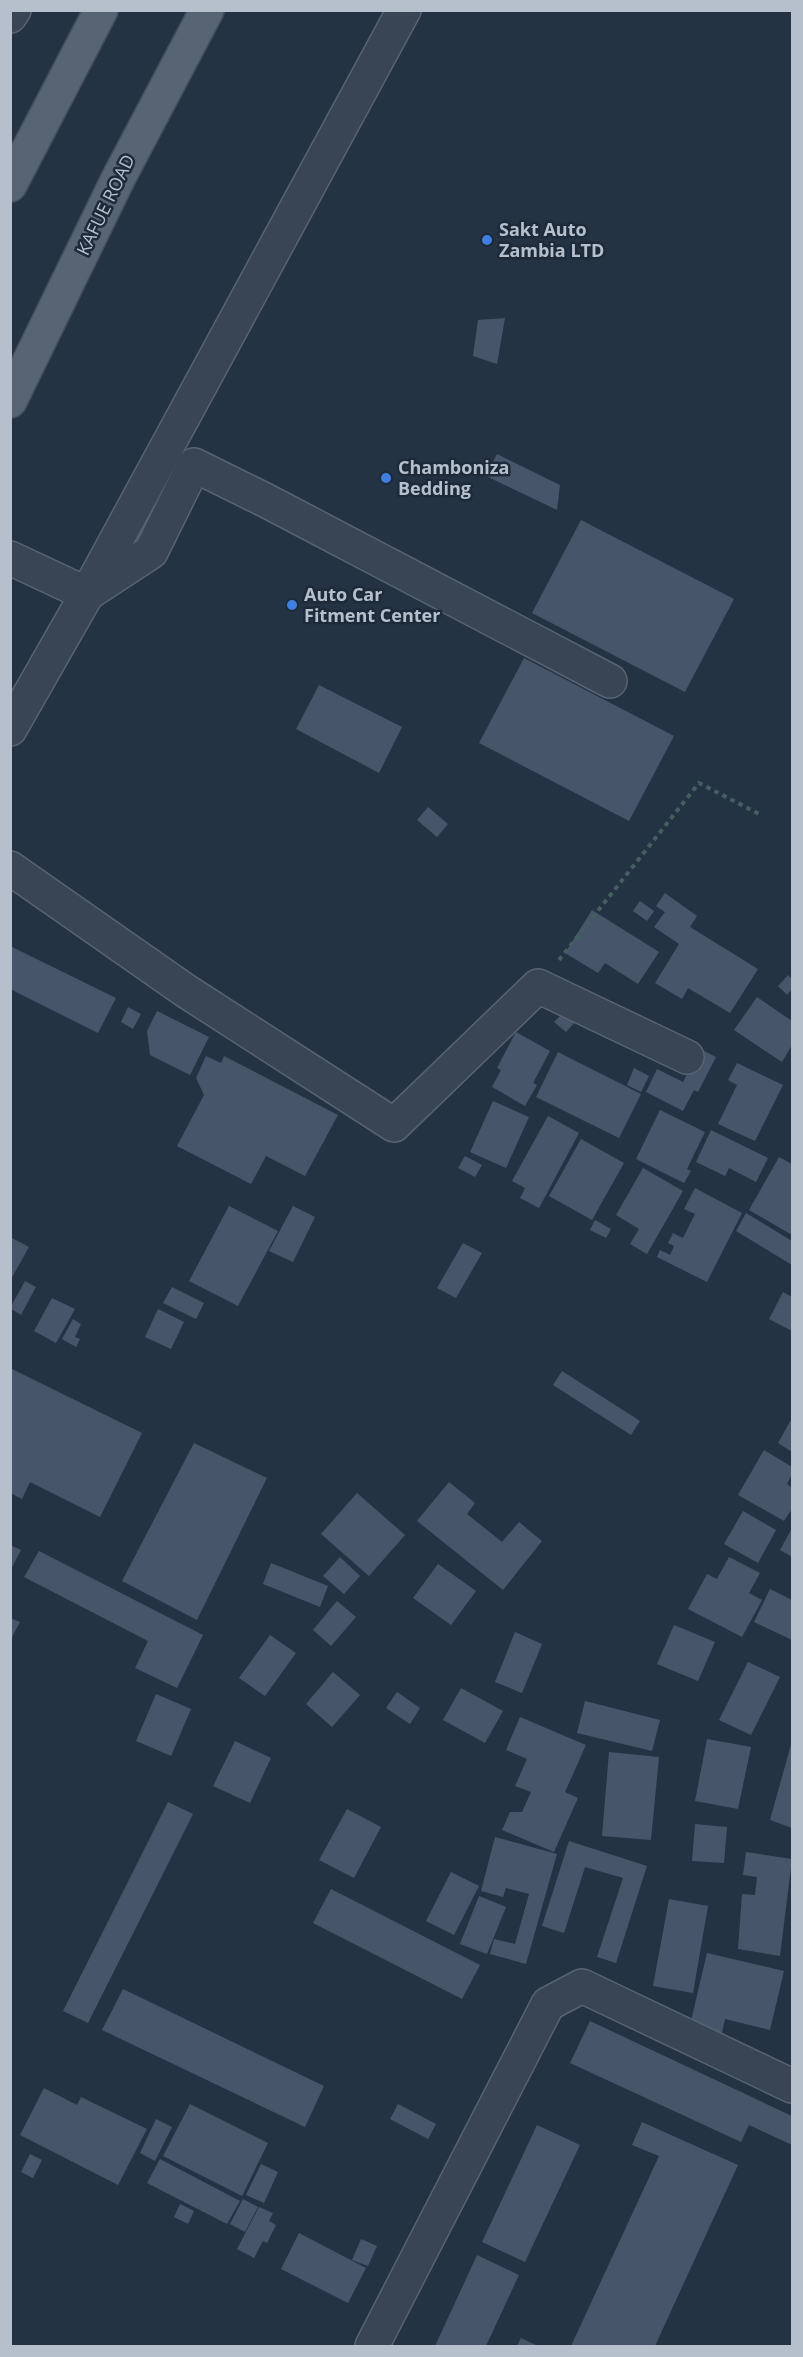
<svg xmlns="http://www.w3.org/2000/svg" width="803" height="2357" viewBox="0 0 803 2357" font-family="'Open Sans',sans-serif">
<rect width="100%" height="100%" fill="#243344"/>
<g fill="#465569">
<path d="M505,318L497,364L473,356L478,320Z"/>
<path d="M497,454L560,485L557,510L486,476Z"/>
<path d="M581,520L734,599L685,692L532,613Z"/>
<path d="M524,658L674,736L629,821L479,743Z"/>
<path d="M319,685L402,727L379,773L296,729Z"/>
<path d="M428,807L448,824L437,837L417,820Z"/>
<path d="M665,893L697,916L690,927L758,969L730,1013L688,988L682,999L655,983L679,944L654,927L665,912L656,906Z"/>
<path d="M640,901L654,911L647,921L633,911Z"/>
<path d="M592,910L659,952L638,984L605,963L598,973L565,953Z"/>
<path d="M10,946L116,998L98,1033L10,989Z"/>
<path d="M788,975L792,979V989L787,995L778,986Z"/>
<path d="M757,997L792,1021V1045L782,1062L734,1030Z"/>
<path d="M128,1007L141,1014L133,1029L121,1022Z"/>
<path d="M157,1011L209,1037L190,1075L150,1055L147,1031Z"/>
<path d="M563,1013L575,1022L566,1032L554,1022Z"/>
<path d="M516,1032L550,1051L533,1083L537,1085L525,1106L492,1087L501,1070L497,1068Z"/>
<path d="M700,1049L716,1057L698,1092L694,1090L683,1111L646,1092L657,1069L683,1082Z"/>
<path d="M558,1052L641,1094L619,1138L536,1097Z"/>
<path d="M206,1056L221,1063L224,1056L338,1115L305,1176L266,1156L251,1184L177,1146L204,1095L196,1078Z"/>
<path d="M737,1063L783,1085L755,1141L718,1124L737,1085L728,1080Z"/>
<path d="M634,1068L649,1076L641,1092L627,1085Z"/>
<path d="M493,1101L529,1117L506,1168L470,1152Z"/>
<path d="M660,1110L705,1132L687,1169L691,1171L684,1183L636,1159Z"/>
<path d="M548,1116L579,1133L539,1208L520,1198L525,1188L512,1181Z"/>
<path d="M711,1130L768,1158L756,1182L729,1168L725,1176L696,1162Z"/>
<path d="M581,1139L624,1163L592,1220L549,1196Z"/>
<path d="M465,1156L482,1165L475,1177L458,1168Z"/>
<path d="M779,1157L792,1164V1235L749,1210Z"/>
<path d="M643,1168L683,1191L647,1254L630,1244L639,1229L616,1215Z"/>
<path d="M695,1188L742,1213L707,1282L657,1257L660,1250L670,1255L674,1246L668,1243L673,1233L683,1238L695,1214L684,1209Z"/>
<path d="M229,1206L278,1231L238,1306L189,1281Z"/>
<path d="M293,1206L315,1217L293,1262L269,1251Z"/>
<path d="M746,1213L792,1241V1265L736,1231Z"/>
<path d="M595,1220L611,1229L606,1238L590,1230Z"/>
<path d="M10,1237L29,1247L10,1281Z"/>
<path d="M463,1243L482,1253L456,1298L437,1288Z"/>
<path d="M25,1281L36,1287L21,1315L10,1308Z"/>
<path d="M172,1287L204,1303L196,1319L163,1303Z"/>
<path d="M783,1292L792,1297V1331L769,1319Z"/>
<path d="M52,1298L75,1309L56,1343L34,1331Z"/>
<path d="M158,1309L184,1322L171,1349L145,1337Z"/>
<path d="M73,1319L81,1324L75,1337L80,1339L76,1347L62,1339Z"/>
<path d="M10,1368L142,1433L100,1517L30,1482L22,1499L10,1493Z"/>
<path d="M562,1371L640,1421L631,1435L553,1385Z"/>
<path d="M792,1418V1452L778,1443Z"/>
<path d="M194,1443L267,1478L197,1620L122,1581Z"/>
<path d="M764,1450L792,1467V1474L787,1484L792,1488V1509L784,1521L738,1495Z"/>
<path d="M449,1482L475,1503L467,1514L502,1542L519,1522L542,1541L503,1590L417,1521Z"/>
<path d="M357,1493L405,1535L369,1576L321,1534Z"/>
<path d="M743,1511L776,1530L758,1563L724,1544Z"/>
<path d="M792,1528V1557L780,1550Z"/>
<path d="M10,1545L21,1550L10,1571Z"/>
<path d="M39,1551L203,1635L177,1688L135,1668L148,1641L24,1577Z"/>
<path d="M340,1557L360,1576L344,1594L323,1576Z"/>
<path d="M729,1557L760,1573L749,1593L762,1600L742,1637L688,1609L707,1574L717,1579Z"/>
<path d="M271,1563L328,1586L320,1607L263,1584Z"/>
<path d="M438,1564L476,1591L451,1625L413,1598Z"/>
<path d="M770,1589L792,1600V1640L754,1622Z"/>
<path d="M337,1601L356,1617L331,1646L313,1630Z"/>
<path d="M10,1618L20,1622L10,1641Z"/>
<path d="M674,1625L715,1642L698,1681L657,1664Z"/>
<path d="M515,1632L542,1644L522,1693L495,1682Z"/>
<path d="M270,1635L296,1653L265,1696L239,1678Z"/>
<path d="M748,1662L780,1677L751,1735L719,1720Z"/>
<path d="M333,1672L360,1695L332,1727L306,1704Z"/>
<path d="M461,1688L503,1711L485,1743L443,1720Z"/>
<path d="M397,1692L420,1708L410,1724L386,1708Z"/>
<path d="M156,1694L191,1709L171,1756L136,1741Z"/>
<path d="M585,1701L660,1720L652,1751L577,1733Z"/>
<path d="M520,1717L586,1745L565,1792L578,1798L554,1852L502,1830L510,1812H522L531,1792L515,1786L527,1759L506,1750Z"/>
<path d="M707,1739L751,1747L738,1809L695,1801Z"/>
<path d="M235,1741L271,1758L250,1803L213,1786Z"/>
<path d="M792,1741V1828L770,1820Z"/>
<path d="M609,1752L659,1757L651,1840L602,1836Z"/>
<path d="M168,1802L193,1814L88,2023L63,2011Z"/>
<path d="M347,1809L381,1827L354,1878L319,1860Z"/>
<path d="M695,1824L727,1827L724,1863L692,1861Z"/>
<path d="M495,1837L557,1854L526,1964L490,1954L494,1939L515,1944L529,1894L506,1888L503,1897L481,1891Z"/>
<path d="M569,1841L647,1866L616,1963L597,1957L623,1878L585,1867L564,1933L542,1926Z"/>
<path d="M746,1852L792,1859L780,1956L738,1949L742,1894L755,1895L757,1877L743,1875Z"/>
<path d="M451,1872L479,1886L454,1935L426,1921Z"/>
<path d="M331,1889L480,1965L462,1999L313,1923Z"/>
<path d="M479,1896L506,1907L487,1954L460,1944Z"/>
<path d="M669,1899L708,1906L693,1993L653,1986Z"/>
<path d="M707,1953L784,1971L770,2030L725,2019L722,2033L690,2025Z"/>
<path d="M123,1989L324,2086L305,2127L102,2030Z"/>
<path d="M590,2021L792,2116V2145L749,2125L741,2142L570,2063Z"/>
<path d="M44,2088L77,2105L81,2097L147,2129L118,2185L20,2135Z"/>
<path d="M190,2104L268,2143L242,2196L163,2156Z"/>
<path d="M398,2104L436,2124L428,2139L390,2119Z"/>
<path d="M156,2119L172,2127L155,2161L140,2153Z"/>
<path d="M642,2122L738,2165L655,2346H571L659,2156L632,2145Z"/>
<path d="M537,2125L580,2145L525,2262L482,2242Z"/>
<path d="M30,2154L42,2160L33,2178L21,2172Z"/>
<path d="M160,2159L240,2201L227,2224L147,2183Z"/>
<path d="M261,2164L278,2172L264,2203L246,2195Z"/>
<path d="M243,2199L258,2207L245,2232L230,2224Z"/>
<path d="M180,2204L194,2211L188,2224L174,2217Z"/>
<path d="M259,2207L273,2213L269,2221L276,2225L267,2243L263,2241L254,2258L237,2249Z"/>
<path d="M299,2233L366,2268L348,2303L281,2269Z"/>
<path d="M361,2239L377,2246L368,2266L352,2260Z"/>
<path d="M477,2255L519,2275L486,2346H435Z"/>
<path d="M521,2338L538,2346H517Z"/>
</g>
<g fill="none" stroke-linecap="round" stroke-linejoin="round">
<g stroke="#576371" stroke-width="36">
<g id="minor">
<path d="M10,16L14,10"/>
<path d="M10,558L87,594L151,552L194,465L265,500L610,681"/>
<path d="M10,729L87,594L404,10"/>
<path d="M10,868L186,991L394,1125L538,986L687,1057"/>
<path d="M372,2346L548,2004L582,1986L792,2086"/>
</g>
</g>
<g stroke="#434e5d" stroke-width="36">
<g id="major">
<path d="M10,185L101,10"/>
<path d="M10,401L119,177L207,10"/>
</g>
</g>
<path stroke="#455f61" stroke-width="4" stroke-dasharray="4.5 4.5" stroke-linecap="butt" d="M559,960L699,783L761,815"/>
<use href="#minor" stroke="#394554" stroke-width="33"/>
<use href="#major" stroke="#576474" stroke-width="33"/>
</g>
<g fill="#3f7fe0" stroke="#1d2a39" stroke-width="2">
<circle cx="487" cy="240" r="6"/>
<circle cx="386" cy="478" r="6"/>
<circle cx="292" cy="605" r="6"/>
</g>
<g text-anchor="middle" stroke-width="5" stroke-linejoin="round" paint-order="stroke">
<g font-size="18" fill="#b6c0cd" stroke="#1d2a39">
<text transform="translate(106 205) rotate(-64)" y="6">KAFUE ROAD</text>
</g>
<g font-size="18" font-weight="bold" fill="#b6c0cd" stroke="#1d2a39" text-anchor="start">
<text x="499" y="236">Sakt Auto<tspan x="499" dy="21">Zambia LTD</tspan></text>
<text x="398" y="474">Chamboniza<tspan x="398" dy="21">Bedding</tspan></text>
<text x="304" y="601">Auto Car<tspan x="304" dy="21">Fitment Center</tspan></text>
</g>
</g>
<rect width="803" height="2357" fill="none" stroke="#b6c0cd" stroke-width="24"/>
</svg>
